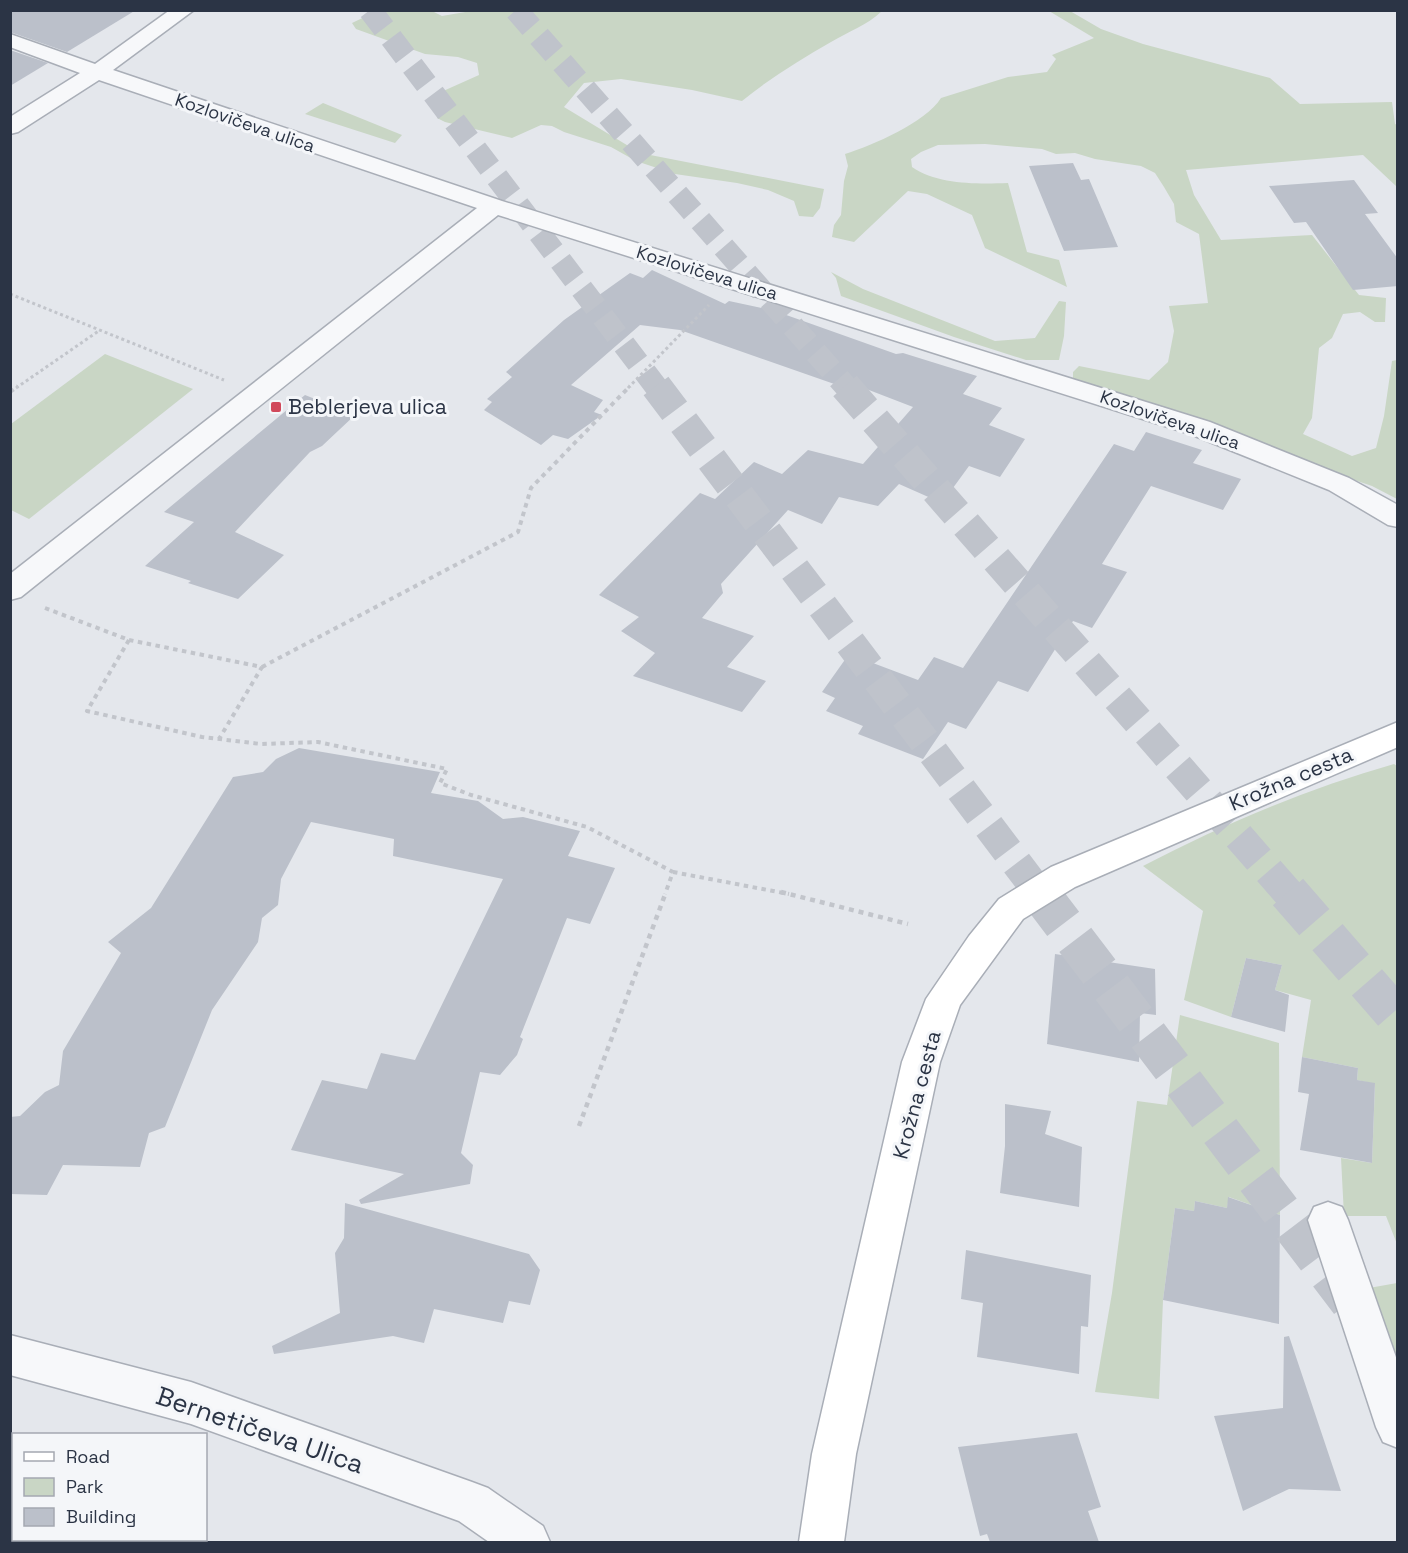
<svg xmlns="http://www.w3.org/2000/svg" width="1408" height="1553" viewBox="0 0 1408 1553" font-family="'Space Grotesk',sans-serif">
<rect width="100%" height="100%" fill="#e4e7ec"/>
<g fill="#c9d6c5">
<path d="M377,11H432L442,16L477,10L882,11C866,26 849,31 831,42C800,60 770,78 742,101L692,90L621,79L584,83L564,107L640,153L824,189L820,208L813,217L799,216L794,201L768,190L737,183L675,174L636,161L611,147L564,132L552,126L541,125L512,138L445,122L437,118L441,92L479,75L477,63L458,57L425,54L356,29L352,23Z"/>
<path d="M1049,11H1070L1101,29L1143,44L1270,78L1300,104L1392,102L1395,124L1397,125V187L1363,155L1186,170L1194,195L1221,240L1312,235L1359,295L1386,298L1385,322H1375L1360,312L1343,314L1332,338L1319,348L1312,418L1303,434L1352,456L1376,448L1384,416L1392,361L1397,360V499L1372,486L1073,384V372L1079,366L1149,380L1168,362L1174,331L1169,306L1208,303L1199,234L1176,222L1174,204L1164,187L1155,173L1141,166L1095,159L1075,153L1056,154L1042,149L985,144L938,145L921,152L911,159L912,167C938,185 978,184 1008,183L1027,252L1059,260L1067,287L985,248L972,215L927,194L908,191L854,242L832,237L834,225L841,215L844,181L848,166L845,154C873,145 925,123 941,98L1008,77L1047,72L1056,59L1052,55L1094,38Z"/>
<path d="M323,103L402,135L395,143L305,114Z"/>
<path d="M831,272L863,289L995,341L1035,338L1059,301L1066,302L1064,336L1059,360H1026L954,337L841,296L836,278Z"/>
<path d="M105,354L193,389L29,519L11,510V424Z"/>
<path d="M1394,764L1397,766V1244L1386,1216H1344L1341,1158L1372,1163L1375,1084L1357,1080L1358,1068L1302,1057L1311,1000L1275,990L1282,965L1246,958L1231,1017L1184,1000L1203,911L1143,866C1223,824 1307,789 1394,764Z"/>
<path d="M1180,1015L1279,1043L1280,1215L1229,1197L1227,1208L1195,1201L1194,1211L1175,1208L1163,1300L1159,1399L1095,1392L1112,1293L1137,1101L1167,1105Z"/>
<path d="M1397,1283V1382L1369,1288Z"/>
</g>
<g fill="#bbc0ca">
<path d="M10,10H136L67,52L10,32Z"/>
<path d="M10,50L48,63L10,86Z"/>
<path d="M1073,163L1081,180L1089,179L1118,247L1064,251L1029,166Z"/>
<path d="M1354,180L1378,213L1365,214L1398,259V286L1353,290L1306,222L1294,223L1269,186Z"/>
<path d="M652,270L725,304L729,301L775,311L896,354L903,353L977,376L963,394L1002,408L989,425L1025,439L1000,477L969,466L942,503L899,484L878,506L839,497L822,524L788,510L721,584L723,593L702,618L754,636L727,667L766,681L742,712L633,676L655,653L621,631L639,617L599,595L700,493L715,499L754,462L782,474L808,450L863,464L913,407L843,380L840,386L680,330L640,325L571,385L603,400L594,412L602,415L568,439L553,435L541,445L484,410L492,402L487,399L512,377L506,372L564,320L630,273L643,278Z"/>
<path d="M305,395L355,415L322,446L310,452L235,532L284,555L238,599L188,583L191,581L145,566L194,522L164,512Z"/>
<path d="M1146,432L1202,450L1193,463L1241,479L1223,510L1151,486L1102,564L1127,572L1092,628L1073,621L1028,692L998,681L966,729L948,722L923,759L858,734L863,726L826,711L835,698L822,692L849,654L918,680L934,657L963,668L1114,444L1134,451Z"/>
<path d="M299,748L440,772L431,793L478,801L503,819L523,817L580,831L568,856L615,868L590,924L567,918L520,1037L523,1039L517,1055L500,1075L480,1072L461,1153L473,1165L470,1184L361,1204L359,1200L404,1174L291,1150L322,1080L367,1089L381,1053L415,1060L503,879L393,856L394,839L311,822L281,879L278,905L262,918L258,942L212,1010L165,1127L149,1133L140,1167L63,1165L47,1195L10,1194V1117L20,1116L45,1092L59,1085L63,1051L121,953L108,942L151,908L233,777L263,772L276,759Z"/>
<path d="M1055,954L1155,969L1156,1015L1140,1013L1139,1062L1047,1044Z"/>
<path d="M1246,958L1282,965L1275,990L1289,995L1285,1032L1231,1017Z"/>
<path d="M1302,1057L1358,1068L1357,1080L1375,1083L1372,1163L1300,1150L1309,1094L1298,1092Z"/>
<path d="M1005,1104L1051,1111L1045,1134L1082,1147L1079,1207L1000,1193L1005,1146Z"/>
<path d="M1228,1197L1280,1215L1279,1324L1163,1300L1175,1208L1194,1211L1195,1201L1227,1208Z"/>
<path d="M345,1203L529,1254L540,1270L530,1305L509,1301L503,1323L434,1309L424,1343L393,1336L274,1354L272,1346L340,1313L335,1253L344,1238Z"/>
<path d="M966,1250L1091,1275L1088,1327L1081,1326L1079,1374L977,1357L983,1303L961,1299Z"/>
<path d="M1289,1336L1341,1491L1289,1489L1243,1511L1214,1416L1283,1408L1284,1337Z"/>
<path d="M1077,1433L1101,1507L1088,1511L1099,1542H990L987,1534L980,1536L958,1447Z"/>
</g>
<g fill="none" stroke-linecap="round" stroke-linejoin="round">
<g stroke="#bfc3cb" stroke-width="23" stroke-dasharray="23 12" stroke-linecap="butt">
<path d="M370,10L657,388"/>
<path d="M516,10L847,388"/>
</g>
<g stroke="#bfc3cb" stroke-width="31" stroke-dasharray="31 15" stroke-linecap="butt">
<path d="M656,386L1040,894"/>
<path d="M845,386L1289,894"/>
</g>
<g stroke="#bfc3cb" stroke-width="40" stroke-dasharray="40 20" stroke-linecap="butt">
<path d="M1039,892L1350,1302"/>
<path d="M1288,892L1398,1018"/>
</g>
<g stroke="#a9aeb7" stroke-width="3">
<g id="street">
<path d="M170,10H194L113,70L502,201L1210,422L1349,478L1398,505V527L1388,525L1329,490L1190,434L498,215L21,597L10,600V574L477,208L99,80L18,132L10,134V117L80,73L10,47V34L95,64Z"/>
<path d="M1328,1202L1342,1207L1348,1220L1398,1363V1448L1383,1442L1376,1427L1308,1220L1314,1207Z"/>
<path d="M10,1335L191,1382L472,1482L488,1488L543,1526L550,1542H489L459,1521L191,1424L10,1375Z"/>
</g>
</g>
<g stroke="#a9aeb7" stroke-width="3">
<path id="secondary" d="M1398,722V747L1075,887L1023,919L960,1005L940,1062L856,1454L844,1542H799L812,1454L902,1062L926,999L969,936L999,899L1051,867Z"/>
</g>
<g stroke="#c2c5cb" stroke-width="3" stroke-dasharray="3 3" stroke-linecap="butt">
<path d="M10,294L224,380"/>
<path d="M16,388L100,330"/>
<path d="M628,388L709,305"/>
</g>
<g stroke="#c2c5cb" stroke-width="4" stroke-dasharray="4.5 4.5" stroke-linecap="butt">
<path d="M10,392L18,386"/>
<path d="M45,608L129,640L87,711L202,737L261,744L318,742L447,769L440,783L471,795L587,827L673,872L665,894"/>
<path d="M129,640L262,667L219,739"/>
<path d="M262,667L518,532L531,488L630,386"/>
<path d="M673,872L789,894"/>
</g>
<g stroke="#c2c5cb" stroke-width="4.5" stroke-dasharray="5 5" stroke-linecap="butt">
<path d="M781,892L908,924"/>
<path d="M579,1126L666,892"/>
</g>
<use href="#street" fill="#f7f8fa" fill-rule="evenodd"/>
<use href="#secondary" fill="#fff" fill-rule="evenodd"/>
</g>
<rect fill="#d1495b" stroke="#f4f6f9" stroke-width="2" x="270" y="401" width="12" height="12" rx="3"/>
<g text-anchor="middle" stroke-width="6" stroke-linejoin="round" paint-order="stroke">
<g font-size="18" fill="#2b3445" stroke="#f4f6f9">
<text transform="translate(245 123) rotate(19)" y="6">Kozlovičeva ulica</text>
<text transform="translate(707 273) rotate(17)" y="6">Kozlovičeva ulica</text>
<text transform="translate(1170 420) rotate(19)" y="6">Kozlovičeva ulica</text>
</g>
<g font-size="21" fill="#2b3445" stroke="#f4f6f9" text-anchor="start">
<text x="288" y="414">Beblerjeva ulica</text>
</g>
<g font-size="21" fill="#2b3445" stroke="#f4f6f9">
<text transform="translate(1291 779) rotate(-23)" y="7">Krožna cesta</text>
<text transform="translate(917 1095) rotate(-75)" y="7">Krožna cesta</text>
</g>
<g font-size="26" fill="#2b3445" stroke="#f4f6f9">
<text transform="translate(260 1430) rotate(19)" y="9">Bernetičeva Ulica</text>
</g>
</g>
<rect width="1408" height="1553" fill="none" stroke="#2b3445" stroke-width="24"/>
<rect x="12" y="1433" width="195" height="108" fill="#f4f6f9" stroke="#a4a8b1" stroke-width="1.5"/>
<rect x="24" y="1452" width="30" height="9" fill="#ffffff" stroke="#a4a8b1" stroke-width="1.5"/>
<text x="66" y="1463" font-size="18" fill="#2b3445">Road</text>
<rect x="24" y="1478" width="30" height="18" fill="#c9d6c5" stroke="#a4a8b1" stroke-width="1.5"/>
<text x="66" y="1493" font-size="18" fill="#2b3445">Park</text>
<rect x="24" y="1508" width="30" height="18" fill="#bbc0ca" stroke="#a4a8b1" stroke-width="1.5"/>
<text x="66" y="1523" font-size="18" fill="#2b3445">Building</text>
</svg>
